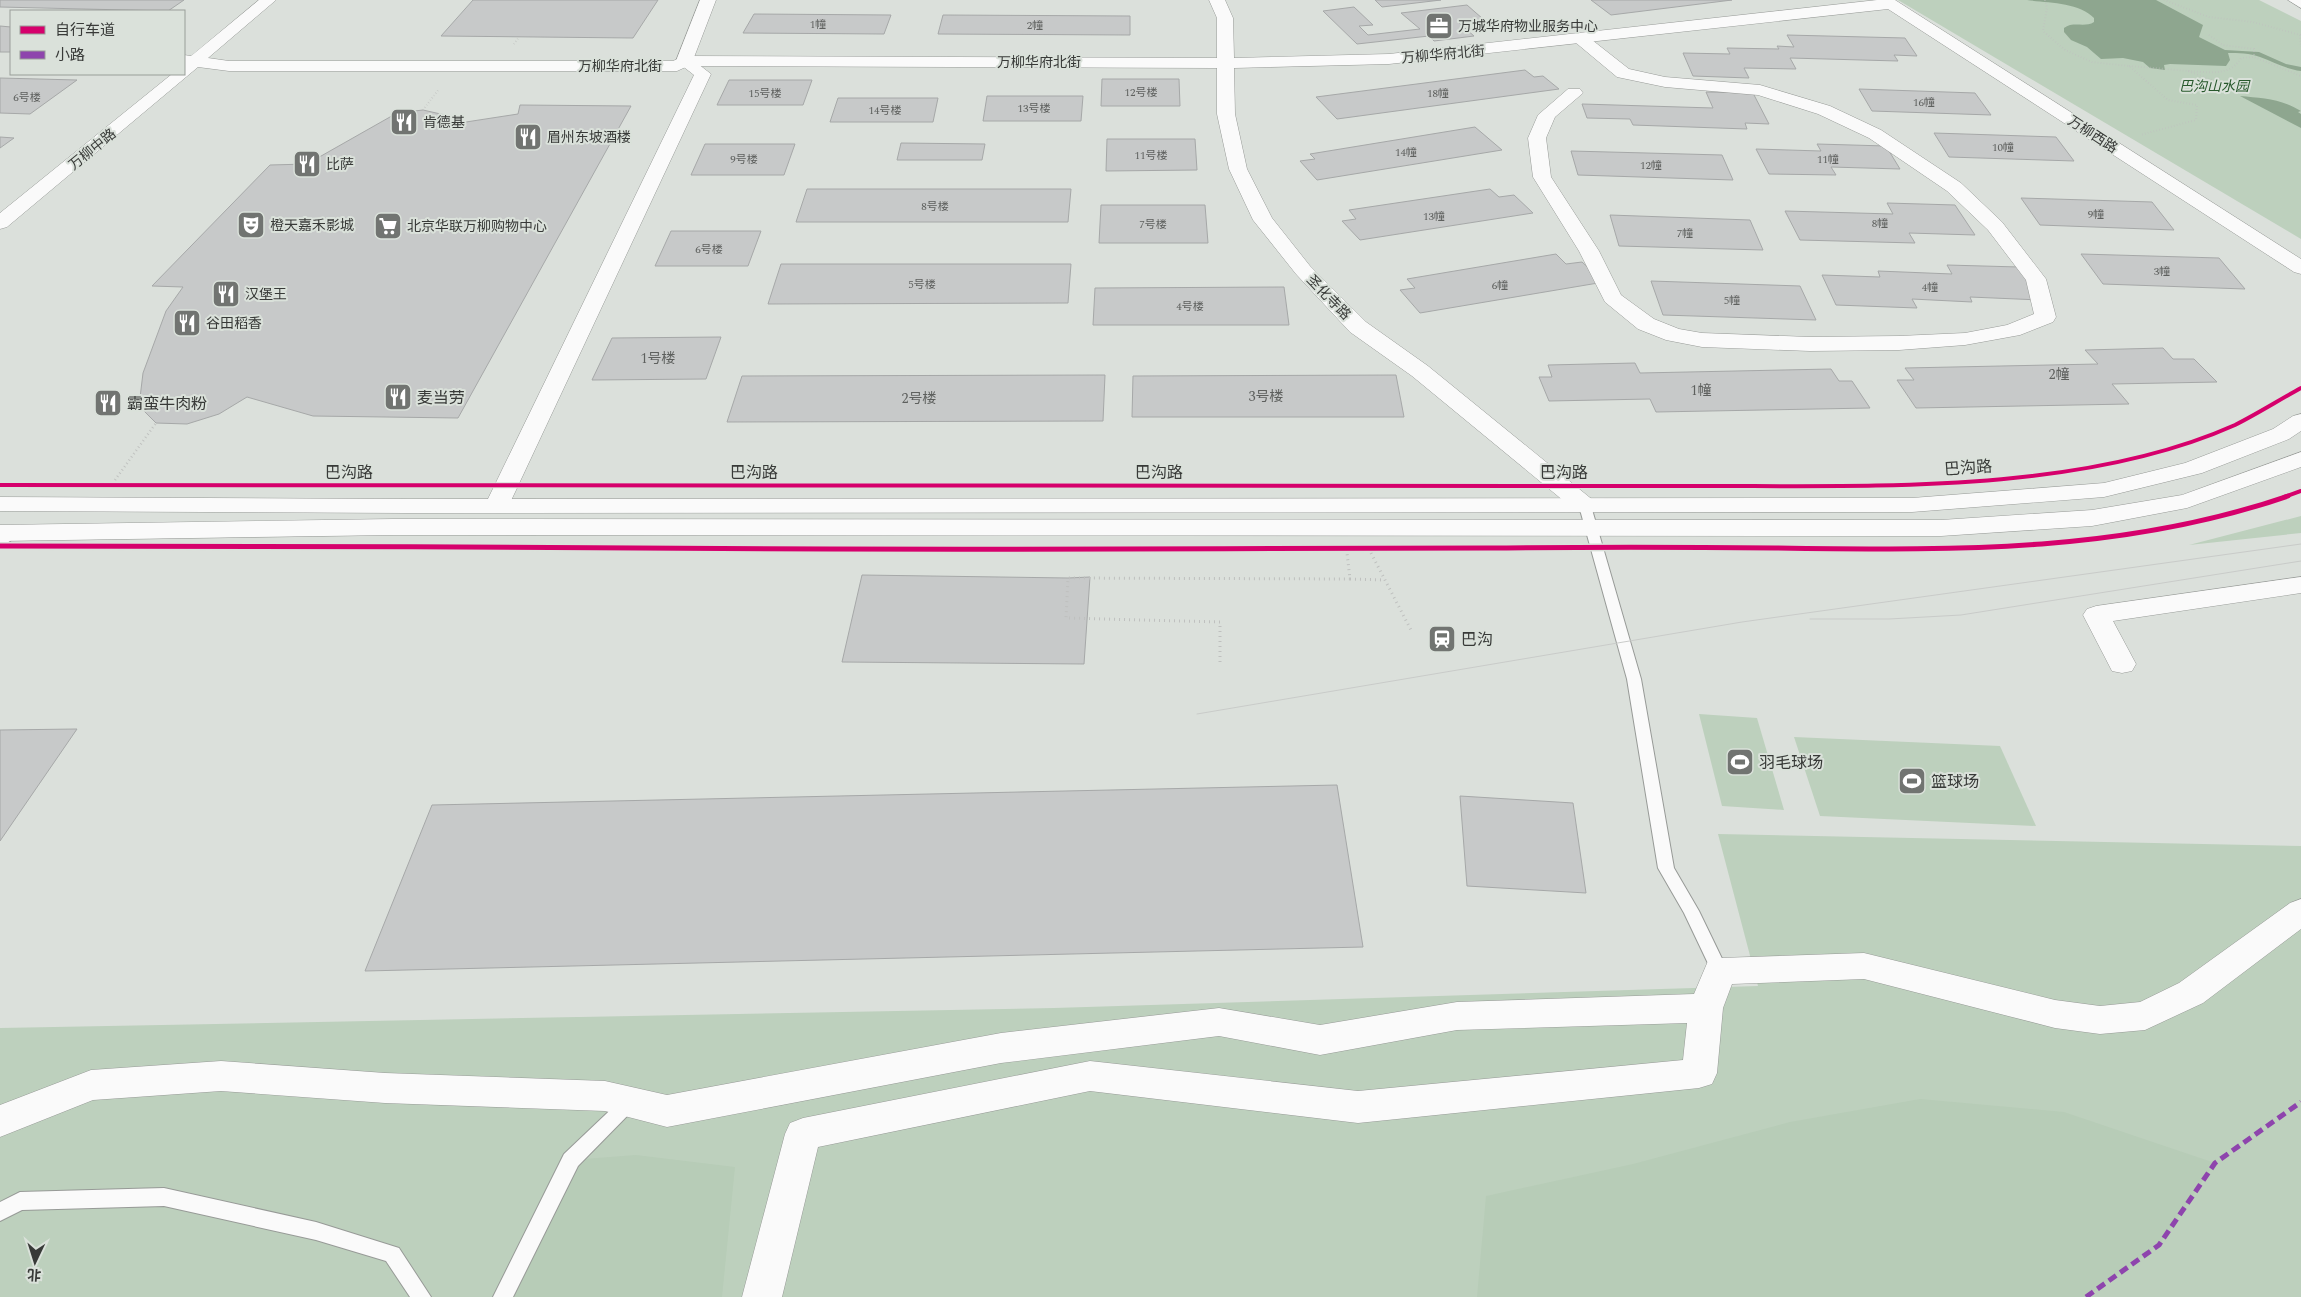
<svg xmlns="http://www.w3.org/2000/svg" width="2301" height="1297" viewBox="0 0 2301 1297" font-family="Spectral,'Noto Sans SC',serif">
<rect width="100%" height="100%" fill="#dbe0db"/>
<g fill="#bdd0bd">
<path d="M1898,0H2259L2301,21V239Z"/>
<path d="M2301,516V533L2189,545Z"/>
<path d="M1699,714L1757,718L1784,810L1722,806Z"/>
<path d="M1794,737L2000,746L2036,826L1820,816Z"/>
<path d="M1718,834L2301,846V1297H0V1028L1054,1008L1758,986Z"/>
</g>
<g fill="#b7ccb7">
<path d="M1920,1099L2064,1112L2215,1163L2159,1245L2086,1297H1477L1486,1196L1633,1164L1790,1122Z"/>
<path d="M636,1155L735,1167L722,1297H514L509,1285L571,1160Z"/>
</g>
<g fill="#8ea68f">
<path d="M2027,0H2156L2203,25L2199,37L2225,50L2259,52L2286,64L2301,67V71C2285,69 2274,62 2260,57C2250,53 2238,53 2228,53L2230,60L2226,66L2170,64L2164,65L2165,70L2150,68L2143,62L2123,58L2101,59L2087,47L2071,40L2064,32V28C2073,21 2085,28 2094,22V18C2079,2 2048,3 2027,0Z"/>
<path d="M2240,96C2262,98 2282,99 2301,111L2298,112L2301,114V128Z"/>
</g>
<g fill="#c7c9c9" stroke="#a6a8a8">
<path d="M0,0H184L168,11L0,7Z"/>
<path d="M473,0H658L633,38L441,36Z"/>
<path d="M1375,0H1441L1382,7Z"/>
<path d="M1591,0H1732L1611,15Z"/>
<path d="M1467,5L1483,19L1458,22L1474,36L1434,41L1429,36L1357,44L1323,11L1354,7L1373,25L1359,26L1368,35L1420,29L1401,13Z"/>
<path d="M754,14L891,15L884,34L743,33Z"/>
<path d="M943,15L1130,16V35L938,34Z"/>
<path d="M0,26L11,27V52H0Z"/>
<path d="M1787,35L1905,38L1917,56L1894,55L1898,61L1790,58L1796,69L1744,68L1749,78L1693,76L1683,53L1730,54L1727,48L1779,49L1777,46L1794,47Z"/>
<path d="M1525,70L1534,77L1543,76L1559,89L1337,119L1316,97Z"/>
<path d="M0,78L77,80L30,114L0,113Z"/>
<path d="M1102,79H1179L1180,106H1101Z"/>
<path d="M729,80H812L803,105H717Z"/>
<path d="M1859,89L1975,93L1991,115L1872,111Z"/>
<path d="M1706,92L1753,93L1769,124L1745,123L1747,129L1633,125L1630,119L1587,118L1582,104L1713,108Z"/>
<path d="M987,96H1083L1081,121H983Z"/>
<path d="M838,98H938L933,122H830Z"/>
<path d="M520,105L631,106L458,418L313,416L247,397L219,414L187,424L156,423L139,406L143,373L166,311L183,287L152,286L270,165L307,164L397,113L423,110L445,115L453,124L518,114Z"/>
<path d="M1475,127L1502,150L1317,180L1300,161L1315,159L1310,154Z"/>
<path d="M1934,133L2056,137L2074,161L1949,157Z"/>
<path d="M0,137L14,138L0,148Z"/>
<path d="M1107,139H1195L1197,170L1106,171Z"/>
<path d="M901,143L985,144L982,160H897Z"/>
<path d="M705,144H795L784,175H691Z"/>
<path d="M1817,144L1886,146L1900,169L1831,167L1836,175L1769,174L1756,149L1821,151Z"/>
<path d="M1571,151L1722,155L1733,180L1578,175Z"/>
<path d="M807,189H1071L1068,222H796Z"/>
<path d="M1490,189L1499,197L1514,195L1533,213L1360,240L1342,221L1356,219L1349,210Z"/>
<path d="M2021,198L2152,202L2174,230L2040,225Z"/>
<path d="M1887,203L1955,205L1975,235L1909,233L1915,243L1800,240L1785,211L1893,214Z"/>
<path d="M1101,205H1205L1208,243H1099Z"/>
<path d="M1610,215L1750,220L1763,250L1619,246Z"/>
<path d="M671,231H761L748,266H655Z"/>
<path d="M1556,254L1566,264L1582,262L1604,282L1420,313L1400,290L1415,288L1407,279Z"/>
<path d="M2081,254L2219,258L2245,289L2103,284Z"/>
<path d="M781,264H1071L1068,303L768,304Z"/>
<path d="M1947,265L2019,267L2040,300L1970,297L1972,302L1912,299L1917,308L1836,305L1822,275L1880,277L1878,271L1952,274Z"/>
<path d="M1651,281L1800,286L1816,320L1663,315Z"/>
<path d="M1284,287L1289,325H1093L1095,288Z"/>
<path d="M721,337L706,379L592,380L612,338Z"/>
<path d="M2163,348L2173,359H2194L2217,382L2112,384L2129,404L1916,408L1897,380H1914L1905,368L2098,364L2085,350Z"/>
<path d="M1635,363L1640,373L1831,369L1839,381H1852L1870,408L1656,412L1650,399L1549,401L1539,377H1552L1548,365Z"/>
<path d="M1105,375L1103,421L727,422L742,376Z"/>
<path d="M1396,375L1404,417H1132L1133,376Z"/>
<path d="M862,575L1068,578L1090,577L1084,664L842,662Z"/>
<path d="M77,729L0,841V730Z"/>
<path d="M1337,785L1363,947L365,971L432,805Z"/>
<path d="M1460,796L1573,803L1586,893L1467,886Z"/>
</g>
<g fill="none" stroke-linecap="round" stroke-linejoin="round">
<g stroke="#979a97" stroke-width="2">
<g id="service">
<path d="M1585,502L1591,506L1641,679L1674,868L1699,911L1728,971L1726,976L1720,978L1714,976L1684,913L1658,868L1627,679L1579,506Z"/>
<path d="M13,529L17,530L19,533L17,536L0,548V537Z"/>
<path d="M630,1094L636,1097L639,1102L636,1107L578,1166L513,1297H493L564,1154L624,1097Z"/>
<path d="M164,1188L316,1222L399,1248L431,1297H410L386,1261L316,1240L164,1206L22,1210L0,1221V1202L20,1192Z"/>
</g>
</g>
<g stroke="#979a97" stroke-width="1">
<g id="minor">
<path d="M700,0H716L693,60L711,74L509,505L506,510L497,512L488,510L485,505L694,75L676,61Z"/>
<path d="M1581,34L1587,36L1629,69L1665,77L1760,85L1830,106L1881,130L1961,183L2002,222L2046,279L2056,317L2053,322L2020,335L1965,345L1899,350L1810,351L1702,347L1666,340L1638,329L1605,302L1579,251L1533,177L1528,138L1538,115L1568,89H1580L1583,93L1555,117L1546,138L1551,177L1599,251L1621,295L1654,319L1679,329L1702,333L1810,337L1899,336L1965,333L2007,325L2034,314L2026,280L1988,230L1947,191L1869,138L1818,114L1758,95L1665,87L1617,77L1575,42L1573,39Z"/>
<path d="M2301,577V593L2113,621L2136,664L2132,671L2122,673L2112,671L2083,615L2087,609L2096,606Z"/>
<path d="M2301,899V929L2203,1003L2145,1030L2100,1034L2055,1028L1864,979L1732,984L1723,1008L1717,1073L1712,1084L1699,1088L1358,1123L1090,1091L818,1147L782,1297H742L785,1134L790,1123L803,1118L1090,1061L1358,1091L1683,1060L1687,1023L1457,1030L1320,1055L1219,1036L1001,1063L667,1127L605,1111L385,1103L221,1091L93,1100L0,1137V1105L91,1070L221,1061L385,1073L605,1081L667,1095L1001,1033L1219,1008L1320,1025L1457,1002L1694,994L1708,961L1720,958L1864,953L2055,1000L2100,1006L2140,1002L2179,983L2290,903Z"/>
</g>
</g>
<g stroke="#979a97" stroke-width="1">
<path id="tertiary" d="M259,0H276L208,58L229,61H673L684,56L1217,58V18L1209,0H1225L1233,18L1234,58L1389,54L1877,0H1895L2301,259V274L2294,272L1888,9L1389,64L1234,68L1235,114L1247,169L1272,218L1310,266L1366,322L1428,366L1594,501L1597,506L1594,511L1585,513L1576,511L1412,376L1350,332L1296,274L1253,220L1229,169L1217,114V68L688,66L677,71H229L198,67L7,227L0,229V213L172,74H184V55L191,56Z"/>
</g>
<g stroke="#979a97" stroke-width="1">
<g id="secondary">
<path d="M2301,414V431L2289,439L2202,473L2104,497L1912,512L407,513L0,511V497L407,499L1912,498L2104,483L2185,463L2273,429L2293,416Z"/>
<path d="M2301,452V467L2187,508L2092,526L1941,536L393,535L0,541V525L393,519L1941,520L2092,510L2182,495Z"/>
</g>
</g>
<g stroke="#979a97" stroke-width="1">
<path id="trunk" d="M2288,0H2301V8Z"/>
</g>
<g stroke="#bfc0bf" stroke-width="2" stroke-dasharray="0.5 2.5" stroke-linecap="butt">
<path d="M2045,0L2047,8L2043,31L2065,50L2092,62L2129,66L2168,100L2197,105L2196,120L2140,135"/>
<path d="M2164,0L2209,17L2253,22L2300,35L2301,47"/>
<path d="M2209,35L2223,45L2254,49V57"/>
<path d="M514,44L519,37"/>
<path d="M2129,66L2188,71L2220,83"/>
<path d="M2188,71C2207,72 2230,77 2241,58L2254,57L2301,76"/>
<path d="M423,110L439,89"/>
</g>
<path stroke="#bfc0bf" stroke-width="2.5" stroke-dasharray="1 3" stroke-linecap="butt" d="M115,480L156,423"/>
<g stroke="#bfc0bf" stroke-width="3" stroke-dasharray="1 4" stroke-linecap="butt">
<path d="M1371,553L1412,632"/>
<path d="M1350,579L1385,580"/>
<path d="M1220,662V622L1066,618L1068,578L1350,579L1347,553"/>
</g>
<use href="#service" fill="#fafafa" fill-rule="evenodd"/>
<use href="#minor" fill="#fafafa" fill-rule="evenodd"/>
<use href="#tertiary" fill="#fafafa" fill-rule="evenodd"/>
<use href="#secondary" fill="#fafafa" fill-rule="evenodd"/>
<use href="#trunk" fill="#fafafa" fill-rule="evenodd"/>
<g stroke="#c9cbc9" stroke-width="1">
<path d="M1810,619H1889L1961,615L2301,561"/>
<path d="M1197,714L1742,622L2301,544"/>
</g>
<path stroke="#8e44ad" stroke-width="5" stroke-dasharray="9 5" stroke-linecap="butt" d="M2086,1297L2159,1245L2215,1163L2301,1102"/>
<g stroke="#dae1da" stroke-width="6">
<g id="cycleway-far1">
<path d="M0,485L1682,486C1855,485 2074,497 2235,425C2257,414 2279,400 2301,388"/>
<path d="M2284,497L2301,491"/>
</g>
</g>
<g stroke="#dae1da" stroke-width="8">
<path id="cycleway" d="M0,546C277,545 553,548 830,549C1049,550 1268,548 1487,548C1583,547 1679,547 1775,548C1949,550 2120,554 2288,496"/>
</g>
<use href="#cycleway-far1" stroke="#d6006c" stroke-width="4"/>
<use href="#cycleway" stroke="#d6006c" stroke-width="5"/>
</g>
<defs>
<g id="office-square" transform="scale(1.4375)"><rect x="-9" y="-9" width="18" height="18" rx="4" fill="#717471" stroke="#dae1da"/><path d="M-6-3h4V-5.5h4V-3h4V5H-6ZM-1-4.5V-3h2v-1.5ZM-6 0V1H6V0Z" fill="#fff"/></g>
<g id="restaurant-square" transform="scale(1.4375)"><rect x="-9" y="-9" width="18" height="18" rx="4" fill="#717471" stroke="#dae1da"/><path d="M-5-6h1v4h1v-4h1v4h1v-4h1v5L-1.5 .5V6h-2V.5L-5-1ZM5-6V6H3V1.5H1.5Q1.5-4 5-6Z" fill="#fff"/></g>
<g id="theatre-square" transform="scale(1.4375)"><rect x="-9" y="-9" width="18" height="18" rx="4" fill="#717471" stroke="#dae1da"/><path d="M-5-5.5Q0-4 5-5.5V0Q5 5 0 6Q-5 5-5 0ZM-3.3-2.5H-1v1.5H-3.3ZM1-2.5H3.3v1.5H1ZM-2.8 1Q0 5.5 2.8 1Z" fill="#fff"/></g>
<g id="supermarket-square" transform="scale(1.4375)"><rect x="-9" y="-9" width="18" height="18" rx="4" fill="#717471" stroke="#dae1da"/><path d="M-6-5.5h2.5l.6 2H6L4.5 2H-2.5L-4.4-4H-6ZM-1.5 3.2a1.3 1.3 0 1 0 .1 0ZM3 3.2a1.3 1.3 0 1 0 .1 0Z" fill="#fff"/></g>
<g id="station-square" transform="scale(1.4375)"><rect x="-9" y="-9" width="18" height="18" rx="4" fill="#717471" stroke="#dae1da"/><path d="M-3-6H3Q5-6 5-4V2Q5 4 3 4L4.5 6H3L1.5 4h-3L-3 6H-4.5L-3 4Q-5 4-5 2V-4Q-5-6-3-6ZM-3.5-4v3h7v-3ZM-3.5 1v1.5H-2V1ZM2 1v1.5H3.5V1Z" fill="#fff"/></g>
<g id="stadium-square" transform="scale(1.4375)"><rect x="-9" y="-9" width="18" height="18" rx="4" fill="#717471" stroke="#dae1da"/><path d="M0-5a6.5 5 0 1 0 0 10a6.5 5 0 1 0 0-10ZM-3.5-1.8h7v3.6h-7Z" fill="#fff"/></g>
</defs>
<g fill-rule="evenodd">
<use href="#office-square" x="1439" y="26"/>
<use href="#restaurant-square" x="404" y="122"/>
<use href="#restaurant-square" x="528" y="137"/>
<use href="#restaurant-square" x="307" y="164"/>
<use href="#theatre-square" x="251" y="225"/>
<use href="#supermarket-square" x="388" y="226"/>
<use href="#restaurant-square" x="226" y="294"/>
<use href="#restaurant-square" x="187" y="323"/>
<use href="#restaurant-square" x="398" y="397"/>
<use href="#restaurant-square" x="108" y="403"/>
<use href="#station-square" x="1442" y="639"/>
<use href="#stadium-square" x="1740" y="762"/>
<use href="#stadium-square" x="1912" y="781"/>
</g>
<g text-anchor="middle" stroke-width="4" stroke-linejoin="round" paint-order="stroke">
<g font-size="11" fill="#5e605e">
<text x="818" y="28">1幢</text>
<text x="1035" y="29">2幢</text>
<text x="1141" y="96">12号楼</text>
<text x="765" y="97">15号楼</text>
<text x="1438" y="97">18幢</text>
<text x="27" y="101">6号楼</text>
<text x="1924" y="106">16幢</text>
<text x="1034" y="112">13号楼</text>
<text x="885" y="114">14号楼</text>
<text x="2003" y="151">10幢</text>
<text x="1406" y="156">14幢</text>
<text x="1151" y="159">11号楼</text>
<text x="744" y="163">9号楼</text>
<text x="1828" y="163">11幢</text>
<text x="1651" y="169">12幢</text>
<text x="935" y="210">8号楼</text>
<text x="2096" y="218">9幢</text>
<text x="1434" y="220">13幢</text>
<text x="1880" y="227">8幢</text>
<text x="1153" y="228">7号楼</text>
<text x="1685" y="237">7幢</text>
<text x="709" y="253">6号楼</text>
<text x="2162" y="275">3幢</text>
<text x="922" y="288">5号楼</text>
<text x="1500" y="289">6幢</text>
<text x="1930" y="291">4幢</text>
<text x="1732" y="304">5幢</text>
<text x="1190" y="310">4号楼</text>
</g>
<g font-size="14" fill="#383a38" stroke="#dae1da" text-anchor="start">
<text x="1458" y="31">万城华府物业服务中心</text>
<text x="423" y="127">肯德基</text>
<text x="547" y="142">眉州东坡酒楼</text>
<text x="326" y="169">比萨</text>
<text x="270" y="230">橙天嘉禾影城</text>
<text x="407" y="231">北京华联万柳购物中心</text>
<text x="245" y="299">汉堡王</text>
<text x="206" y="328">谷田稻香</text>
</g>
<g font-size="14" fill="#383a38" stroke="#dae1da">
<text transform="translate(1443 54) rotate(-5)" y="5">万柳华府北街</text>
<text x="1039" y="67">万柳华府北街</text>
<text x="620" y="71">万柳华府北街</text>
<text transform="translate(2093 134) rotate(33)" y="5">万柳西路</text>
<text transform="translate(92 149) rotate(-39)" y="5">万柳中路</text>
<text transform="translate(1329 297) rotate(46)" y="5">圣化寺路</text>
</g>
<g font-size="14" font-style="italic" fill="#28592d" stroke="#dae1da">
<text x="2214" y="91">巴沟山水园</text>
</g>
<g font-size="14" fill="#5e605e">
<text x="658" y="363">1号楼</text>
<text x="2059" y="379">2幢</text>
<text x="1701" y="395">1幢</text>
<text x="1266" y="401">3号楼</text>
<text x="919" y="403">2号楼</text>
</g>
<g font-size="16" fill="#383a38" stroke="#dae1da" text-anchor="start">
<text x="417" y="403">麦当劳</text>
<text x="127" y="409">霸蛮牛肉粉</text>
<text x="1461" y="645">巴沟</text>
<text x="1759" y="768">羽毛球场</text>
<text x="1931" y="787">篮球场</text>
</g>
<g font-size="16" fill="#383a38" stroke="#dae1da">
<text transform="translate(1968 467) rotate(-4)" y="6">巴沟路</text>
<text x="349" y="478">巴沟路</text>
<text x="754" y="478">巴沟路</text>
<text x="1159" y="478">巴沟路</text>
<text x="1564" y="478">巴沟路</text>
</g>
</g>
<rect x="10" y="10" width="175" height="65" fill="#dae1da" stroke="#999e99"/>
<rect x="20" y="26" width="25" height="8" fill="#d6006c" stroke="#999e99"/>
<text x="55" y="35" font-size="15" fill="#383a38">自行车道</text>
<rect x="20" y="51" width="25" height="8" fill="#8e44ad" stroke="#999e99"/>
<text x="55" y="60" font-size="15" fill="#383a38">小路</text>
<g transform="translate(35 1262) rotate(184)" stroke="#dae1da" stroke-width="4" paint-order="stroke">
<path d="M0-4L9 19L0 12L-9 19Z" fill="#383a38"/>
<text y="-8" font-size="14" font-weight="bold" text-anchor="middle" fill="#383a38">北</text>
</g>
</svg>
